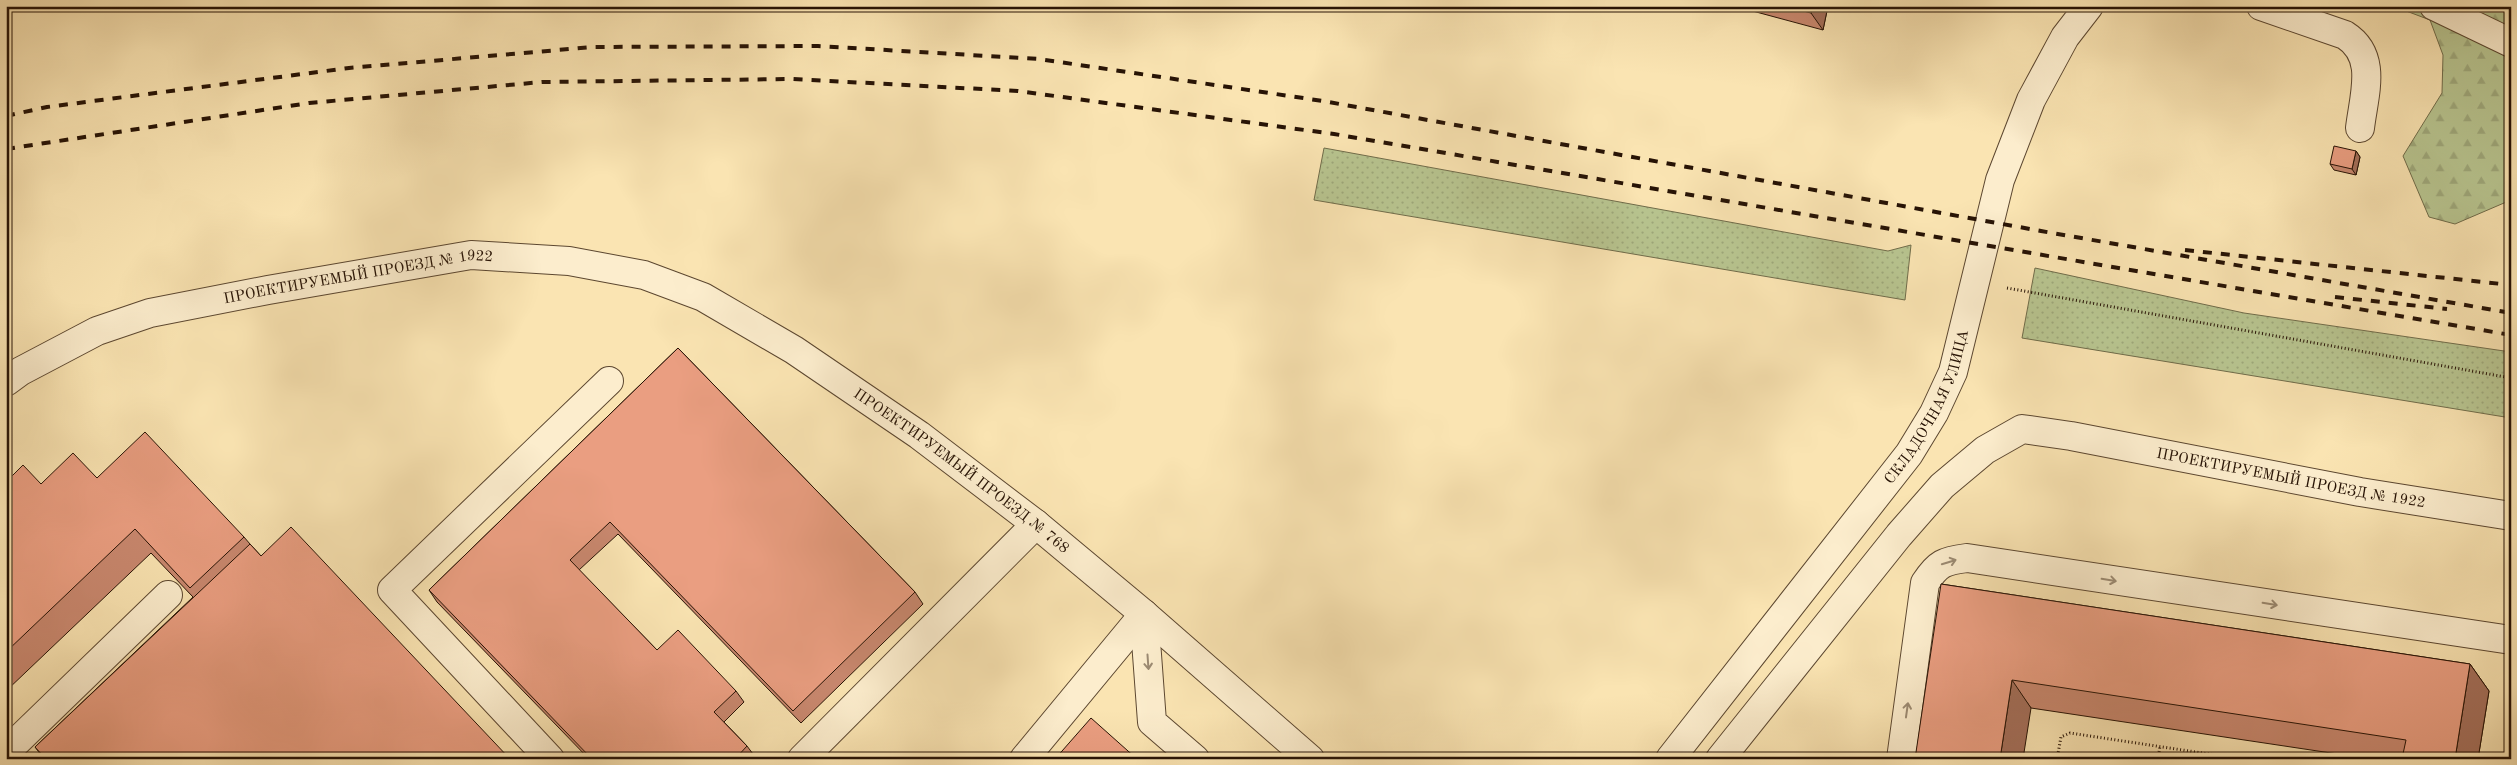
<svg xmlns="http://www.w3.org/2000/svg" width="2517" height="765" viewBox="0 0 2517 765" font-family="'Old Standard TT',serif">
<defs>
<pattern id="grass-dots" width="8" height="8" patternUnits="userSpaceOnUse" patternTransform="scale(1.25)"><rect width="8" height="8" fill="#b8c590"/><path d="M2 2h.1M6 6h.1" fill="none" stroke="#9ea87b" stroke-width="1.8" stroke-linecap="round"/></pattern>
<pattern id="forest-firs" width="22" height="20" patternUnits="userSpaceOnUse" patternTransform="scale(1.25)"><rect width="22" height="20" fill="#b8c590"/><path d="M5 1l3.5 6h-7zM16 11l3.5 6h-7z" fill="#9ea87b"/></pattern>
</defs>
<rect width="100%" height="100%" fill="#fae4b2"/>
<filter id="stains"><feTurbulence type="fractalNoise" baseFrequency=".004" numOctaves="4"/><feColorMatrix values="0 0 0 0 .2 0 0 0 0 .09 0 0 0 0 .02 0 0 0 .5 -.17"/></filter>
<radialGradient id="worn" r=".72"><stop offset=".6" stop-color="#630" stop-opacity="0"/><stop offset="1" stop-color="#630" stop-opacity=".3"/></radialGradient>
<g fill="url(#grass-dots)" stroke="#706c4a">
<path d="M1324,148L1888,251L1911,245L1905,300L1314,200Z"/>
<path d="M2035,268L2244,313L2511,352V418L2022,338Z"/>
</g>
<path fill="url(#forest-firs)" stroke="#706c4a" d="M2393,6H2511V200L2455,224L2429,217L2403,156L2442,93L2443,55L2430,20Z"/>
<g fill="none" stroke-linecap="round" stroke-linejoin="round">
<g stroke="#5c4730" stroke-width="30">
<g id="minor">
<path d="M2261,6L2345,35C2378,56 2364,94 2360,128"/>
<path d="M2434,6L2511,43"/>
<path id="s1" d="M6,382L21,371L97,331L150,313L268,290L471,255L569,261L644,275L703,297L794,350L919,435L1036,524L1144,614L1310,759"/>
<path d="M1144,614L1152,722L1195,759"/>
<path d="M6,752L168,595"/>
<path d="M550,759L392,590L609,381"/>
<path d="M802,759L1036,524"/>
<path d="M1024,759L1144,614"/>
<path id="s2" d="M1670,759L1909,454L1934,413L1953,372L2000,180L2031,100L2065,37L2089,6"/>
<path id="s3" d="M1720,759L1899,535L1942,486L1985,450L2022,429L2071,436L2360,492L2511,516"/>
<path d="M1901,759L1925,583C1938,563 1944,561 1967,558L2511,640"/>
</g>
</g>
<g stroke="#271305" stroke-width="3" stroke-dasharray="1 2.5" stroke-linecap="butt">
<path d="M2007,288L2511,378"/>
<path d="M2057,759L2061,737L2070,733L2242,759"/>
<path d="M2158,759L2160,746"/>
</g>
<use href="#minor" stroke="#fcedcd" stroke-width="28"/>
<g stroke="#271305" stroke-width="4" stroke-dasharray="9 9" stroke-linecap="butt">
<path d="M6,116L47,107L349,68L593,47L818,46L1039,59L1323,101L2041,231L2511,313"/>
<path d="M6,149L309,103L542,82L793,79L1018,91L1334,134L2511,335"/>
<path d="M2185,250L2511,285"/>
<path d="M2335,297L2447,309"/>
</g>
</g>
<g fill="#c9886f" stroke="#271305">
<path d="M1734,6H1828L1823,30Z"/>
<path d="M2356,151L2360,157L2356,175L2334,170L2330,164Z"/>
<path d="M678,348L915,592L923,604L801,723L618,534L579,570L657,650L736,691L744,702L724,722L747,746L756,758L755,759H589L437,602L429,590Z"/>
<path d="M6,477L9,479L41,484L97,478L244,537L250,544L261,556L510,759H44L35,747L193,597L151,553L6,691Z"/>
<path d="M1941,584L2470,664L2489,691L2478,759H2371L2031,708Z"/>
</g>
<g fill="#a46f5a" stroke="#271305">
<path d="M1813,6H1828L1823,30L1811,13Z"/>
<path d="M2356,151L2360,157L2356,175L2352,169Z"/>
<path d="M2470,664L2489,691L2478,759H2455Z"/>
<path d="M2012,680L2031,708L2023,759H2000Z"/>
</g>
<g fill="#ea9e81" stroke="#271305">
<path d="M1784,6H1813L1811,13Z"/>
<path d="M2334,146L2356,151L2352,169L2330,164Z"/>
<path d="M678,348L915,592L793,711L610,522L570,560L657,650L678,630L736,691L714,712L747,746L735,759H592L429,590Z"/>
<path d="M145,432L244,537L190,588L135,529L6,652V477L9,479L23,465L41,484L73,453L97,478Z"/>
<path d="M291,527L510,759H46L35,747L250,544L261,556Z"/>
<path d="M1941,584L2470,664L2455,759H2438L2403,754L2406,740L2012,680L2000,759H1915Z"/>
<path d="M1091,718L1137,759H1055Z"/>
</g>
<defs><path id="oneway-shaft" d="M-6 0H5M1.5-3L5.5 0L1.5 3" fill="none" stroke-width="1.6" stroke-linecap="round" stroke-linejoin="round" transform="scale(1.25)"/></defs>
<g stroke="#9c8b73">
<use href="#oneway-shaft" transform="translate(1949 562) rotate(-17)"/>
<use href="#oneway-shaft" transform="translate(2109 580) rotate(9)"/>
<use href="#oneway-shaft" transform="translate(2270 604) rotate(9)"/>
<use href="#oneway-shaft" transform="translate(1148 662) rotate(86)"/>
<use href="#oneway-shaft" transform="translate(1907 710) rotate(-82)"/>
</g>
<g text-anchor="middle" stroke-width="4" stroke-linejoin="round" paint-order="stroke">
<g font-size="15" fill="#271305" stroke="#fcedcd">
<text dy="5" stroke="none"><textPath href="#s1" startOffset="372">ПРОЕКТИРУЕМЫЙ ПРОЕЗД № 1922</textPath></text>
<text dy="5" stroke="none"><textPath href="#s2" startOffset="438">СКЛАДОЧНАЯ УЛИЦА</textPath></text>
<text dy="5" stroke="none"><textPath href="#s1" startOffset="1036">ПРОЕКТИРУЕМЫЙ ПРОЕЗД № 768</textPath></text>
<text dy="5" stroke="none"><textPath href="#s3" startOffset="724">ПРОЕКТИРУЕМЫЙ ПРОЕЗД № 1922</textPath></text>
</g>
</g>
<rect width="2517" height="765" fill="none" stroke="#fae4b2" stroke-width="25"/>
<rect x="8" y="8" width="2502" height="750" fill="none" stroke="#271305" stroke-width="2.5"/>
<rect x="12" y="12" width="2492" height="740" fill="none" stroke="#271305"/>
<rect width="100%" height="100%" filter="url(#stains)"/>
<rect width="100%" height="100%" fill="url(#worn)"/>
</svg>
